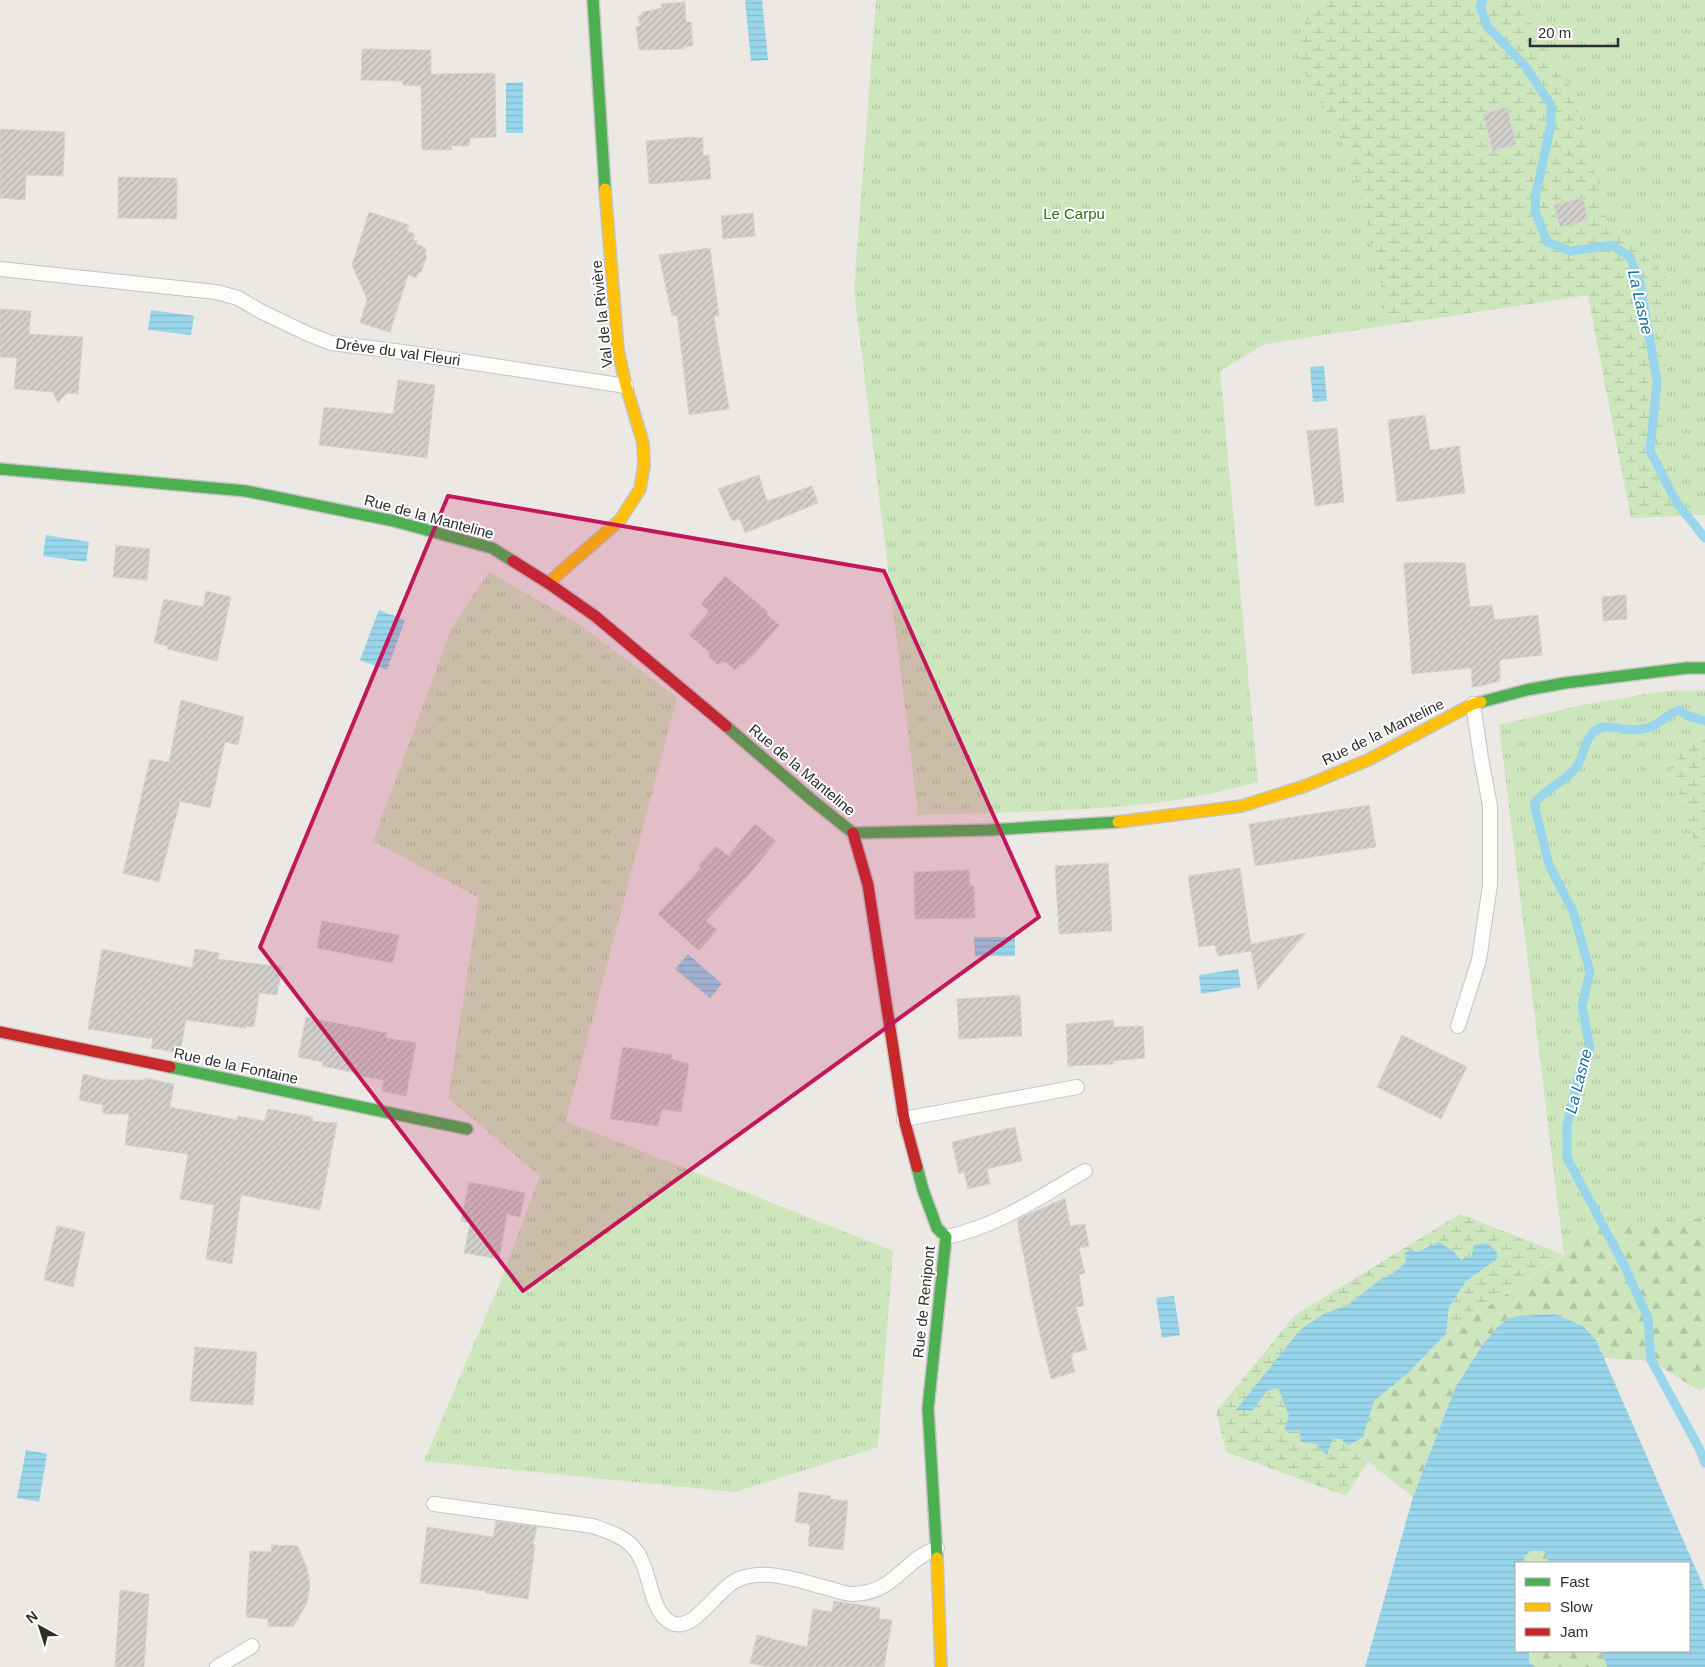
<svg xmlns="http://www.w3.org/2000/svg" width="1705" height="1667" viewBox="0 0 1705 1667" font-family="Arial,sans-serif">
<defs>
<pattern id="grass-tufts" width="24" height="20" patternUnits="userSpaceOnUse" patternTransform="scale(1.25)"><rect width="24" height="20" fill="#cee6be"/><path d="M3 7l-1-3M5 7V3M7 7l1-3M15 17l-1-3M17 17v-4M19 17l1-3" fill="none" stroke="#b1c6a4"/></pattern>
<pattern id="forest-firs" width="22" height="20" patternUnits="userSpaceOnUse" patternTransform="scale(1.25)"><rect width="22" height="20" fill="#cee6be"/><path d="M5 1l3.5 6h-7zM16 11l3.5 6h-7z" fill="#b1c6a4"/></pattern>
<pattern id="wetland-marsh" width="20" height="14" patternUnits="userSpaceOnUse" patternTransform="scale(1.25)"><rect width="20" height="14" fill="#cee6be"/><path d="M1 5h8M5 5V1M11 12h8M15 12V8" fill="none" stroke="#b1c6a4"/></pattern>
<pattern id="water-rules" width="6" height="5" patternUnits="userSpaceOnUse" patternTransform="scale(1.25)"><rect width="6" height="5" fill="#99d6ec"/><path d="M0 2.5h6" fill="none" stroke="#84b8cb"/></pattern>
<pattern id="building-hatch" width="6" height="6" patternUnits="userSpaceOnUse" patternTransform="scale(1.25)"><rect width="6" height="6" fill="#d1cecb"/><path d="M-1 1l2-2M0 6l6-6M5 7l2-2" fill="none" stroke="#b4b1af"/></pattern>
</defs>
<rect width="100%" height="100%" fill="#ece8e4"/>
<g fill="url(#grass-tufts)">
<path d="M876,0H1705V515L1631,518L1588,295L1265,344L1220,371L1258,782C1222,791 1184,801 1146,804C1070,812 994,813 918,815L854,290Z"/>
<path d="M489,572L576,622L677,698L566,1121L893,1251L878,1447L735,1492L424,1461L500,1283L540,1176L448,1098L479,898L373,841L452,627Z"/>
<path d="M1705,690V737L1667,756L1705,875V1219L1601,1222L1564,1255L1499,725L1581,705L1664,691Z"/>
</g>
<g fill="url(#forest-firs)">
<path d="M1705,1219V1387L1700,1391L1651,1361L1604,1358L1596,1340L1583,1327L1554,1314L1518,1316L1498,1327L1483,1344L1455,1388L1413,1497L1348,1446L1363,1437L1374,1401L1408,1373L1446,1334L1564,1256L1601,1222Z"/>
<path d="M1531,1551H1545L1548,1559L1546,1563H1524L1525,1556Z"/>
<path d="M1529,1651H1602L1607,1667H1533L1529,1661Z"/>
</g>
<g fill="url(#wetland-marsh)">
<path d="M1318,0H1520L1528,18L1573,92L1609,227L1629,234L1646,252L1666,278L1664,449L1676,496L1692,515L1631,518L1588,295L1389,325L1375,253L1347,151L1305,73L1298,53L1302,30Z"/>
<path d="M1705,737V875L1667,756Z"/>
<path d="M1460,1214L1564,1255L1446,1334L1449,1307L1466,1281L1495,1260L1472,1255L1461,1260L1454,1252L1426,1246L1416,1252L1395,1272L1381,1279L1348,1305L1325,1313L1252,1411L1267,1391L1278,1388L1289,1416L1299,1429L1327,1454L1333,1439H1341L1348,1446L1368,1462L1346,1496L1226,1452L1216,1412L1295,1315Z"/>
</g>
<g fill="url(#water-rules)">
<path d="M745,0H762L768,60L751,61Z"/>
<path d="M523,82V133H506V83Z"/>
<path d="M151,310L194,316L191,335L148,330Z"/>
<path d="M1324,366L1327,401L1313,402L1310,367Z"/>
<path d="M46,535L89,542L86,562L43,556Z"/>
<path d="M379,610L405,620L387,670L360,660Z"/>
<path d="M974,937H1015V956H975Z"/>
<path d="M688,954L722,984L710,998L675,969Z"/>
<path d="M1238,969L1241,987L1201,994L1199,975Z"/>
<path d="M1439,1242L1454,1252L1461,1260L1472,1255L1474,1245L1487,1243L1497,1252L1496,1260L1466,1281L1449,1307L1446,1334L1408,1373L1374,1401L1363,1437L1348,1446L1341,1439H1333L1327,1455L1316,1444L1301,1442L1299,1429L1292,1432L1284,1430L1289,1416L1278,1388L1267,1391L1252,1411L1236,1410L1300,1330L1325,1313L1348,1305L1381,1279L1395,1272L1406,1262L1405,1253L1411,1249L1416,1252Z"/>
<path d="M1174,1296L1180,1335L1162,1338L1156,1298Z"/>
<path d="M1554,1314L1583,1326L1596,1340L1705,1590V1667H1607L1602,1651H1689V1563H1546L1548,1559L1544,1551H1531L1525,1556L1524,1563H1516V1651H1529V1661L1533,1667H1365L1413,1497L1455,1388L1483,1344L1498,1327L1507,1319L1518,1316Z"/>
<path d="M26,1450L47,1454L39,1502L17,1498Z"/>
</g>
<g fill="none" stroke-linecap="round" stroke-linejoin="round">
<g stroke="#99d6ec" stroke-width="9">
<path d="M1483,0L1480,6L1487,26L1525,66L1551,105V124L1536,194L1535,211L1547,242L1571,251L1612,245L1630,257L1640,283L1657,381L1650,451L1677,503L1705,538"/>
<path d="M1705,721L1686,715L1679,710C1666,714 1657,728 1642,729C1636,730 1629,730 1623,729C1615,728 1608,725 1600,728C1585,733 1585,754 1577,766C1566,782 1545,788 1534,804L1549,865L1573,911L1590,972L1582,1006L1590,1048L1577,1080L1567,1127V1158L1623,1263L1648,1318L1651,1360L1699,1448L1705,1463"/>
</g>
</g>
<g fill="url(#building-hatch)" stroke="#d7d4d0">
<path d="M685,2L686,22H691L693,46L684,47V49L639,50L636,27L640,26L638,16L642,15V12L662,8L661,4Z"/>
<path d="M362,49L431,50V74L495,73L496,137L470,138L469,146H451L452,150H422L421,86L403,85V81L361,80Z"/>
<path d="M1507,107L1516,144L1493,151L1483,114Z"/>
<path d="M0,129L65,132L63,176L26,175L25,200L0,198Z"/>
<path d="M691,137L703,138V156L709,155L711,179L649,184L646,141Z"/>
<path d="M118,177L177,178V219L118,218Z"/>
<path d="M1583,198L1588,220L1560,227L1554,205Z"/>
<path d="M369,212L409,225L407,231L415,234L413,240L417,241L416,244L426,248L425,254L427,256L421,272L418,273L416,278L408,275L390,332L360,323L367,299L352,265Z"/>
<path d="M753,213L755,236L723,239L721,216Z"/>
<path d="M710,248L719,316H714L729,409L689,415L677,315L672,316L659,255Z"/>
<path d="M0,309L31,311L29,334L83,337L78,394L67,393L58,403L53,392L14,389L17,358L0,357Z"/>
<path d="M398,380L435,385L427,458L319,445L324,407L393,414Z"/>
<path d="M1425,415L1430,450L1459,446L1465,493L1397,502L1388,420Z"/>
<path d="M1337,428L1344,502L1315,506L1307,431Z"/>
<path d="M759,475L767,501L812,486L818,503L745,533L740,519L732,521L718,489Z"/>
<path d="M116,545L150,549L147,580L113,577Z"/>
<path d="M1436,562L1465,563L1470,607L1492,605L1495,620L1538,615L1542,655L1500,660V681L1481,686L1472,687L1471,668L1412,674L1404,563Z"/>
<path d="M725,576L767,611V615L779,625L756,652L742,665L740,664L735,670L726,662L717,664L709,657V652L689,635L709,611L701,604Z"/>
<path d="M206,591L231,597L217,661L167,649L168,646L154,643L164,599L203,607Z"/>
<path d="M1626,595L1627,619L1603,621L1602,597Z"/>
<path d="M181,700L244,717L238,745L225,742L210,808L180,801L159,882L123,873L150,759L169,762Z"/>
<path d="M1369,805L1376,847L1255,866L1249,824Z"/>
<path d="M755,824L776,841L752,871L706,921L717,930L699,951L658,914L701,868L698,866L716,846L728,856Z"/>
<path d="M1108,863L1112,931L1059,934L1055,866Z"/>
<path d="M1240,868L1251,944L1306,933L1258,990L1251,951L1218,956L1215,945L1199,947L1188,876Z"/>
<path d="M969,870L970,886H974L975,918L915,919L914,872Z"/>
<path d="M322,921L399,935L393,963L317,948Z"/>
<path d="M102,949L192,968L195,949L219,953L218,959L282,967L277,995L259,993L254,1027L246,1026V1028L186,1020L180,1053L151,1048L153,1039L88,1029Z"/>
<path d="M1020,995L1022,1036L959,1039L957,999Z"/>
<path d="M306,1017L387,1033L386,1038L416,1043L406,1096L382,1091L384,1080L360,1076V1074L322,1066L323,1062L298,1057Z"/>
<path d="M1114,1020L1113,1027L1143,1026L1145,1058L1113,1061V1064L1068,1066L1066,1024Z"/>
<path d="M1402,1035L1467,1067L1441,1119L1377,1087Z"/>
<path d="M623,1047L672,1055L671,1059L689,1064L681,1112L662,1109L658,1126L610,1119Z"/>
<path d="M83,1074L108,1080H145V1078L174,1084L170,1107L238,1120V1116L264,1121L268,1109L313,1117L312,1121L337,1123L320,1210L241,1195L232,1264L206,1259L214,1205L180,1199L188,1154L125,1145L129,1114H103V1105L79,1100Z"/>
<path d="M1015,1127L1022,1161L987,1169L990,1184L968,1189L964,1172L959,1174L952,1142Z"/>
<path d="M469,1182L525,1193L520,1217L507,1214L499,1259L464,1253L470,1223L461,1221Z"/>
<path d="M1065,1198L1070,1226L1085,1224L1089,1246L1079,1248L1085,1273L1079,1275L1084,1306L1076,1307L1087,1350L1072,1353L1073,1357H1071L1075,1372L1051,1379L1036,1318L1018,1227V1219Z"/>
<path d="M57,1226L85,1232L73,1287L44,1280Z"/>
<path d="M195,1347L257,1352L253,1405L190,1401Z"/>
<path d="M799,1492L831,1496L830,1499L848,1501L843,1550L808,1546L810,1524L795,1522Z"/>
<path d="M496,1521L537,1527L533,1544L535,1545L528,1599L485,1593L486,1591L420,1583L427,1527L493,1537Z"/>
<path d="M272,1545L298,1546L307,1568L310,1586L307,1603L293,1627L268,1626V1619L246,1617L250,1551L271,1552Z"/>
<path d="M120,1590L149,1594L144,1667H115Z"/>
<path d="M834,1601L880,1608L879,1619L892,1620L884,1667H767L750,1663L757,1635L807,1647L813,1609L832,1612Z"/>
</g>
<g fill="none" stroke-linecap="round" stroke-linejoin="round">
<g stroke="#c5c4c5" stroke-width="16">
<g id="lane">
<path d="M0,269L216,292L238,298L260,311L308,334L331,343L403,352L626,386"/>
<path d="M1458,1026L1479,960L1490,885V806L1481,758L1473,704"/>
<path d="M904,1119L1077,1087"/>
<path d="M946,1237C997,1227 1041,1196 1085,1171"/>
<path d="M434,1504L593,1526C607,1531 623,1536 633,1547C652,1567 648,1612 672,1623C693,1633 717,1590 735,1581C764,1566 802,1582 831,1589C838,1591 846,1594 853,1594C895,1593 903,1560 937,1548"/>
<path d="M217,1667L252,1646"/>
</g>
</g>
<g stroke="#c5c4c5" stroke-width="14">
<g id="fast">
<path d="M593,0L605,189"/>
<path d="M0,469L246,491L394,521L492,548L513,561"/>
<path d="M1481,702L1526,690L1565,683L1687,668H1705"/>
<path d="M726,726L812,800L853,833L989,830L1118,822"/>
<path d="M170,1067L467,1129"/>
<path d="M917,1167L923,1190L937,1228L946,1237L928,1408L937,1558"/>
</g>
</g>
<g stroke="#c5c4c5" stroke-width="14">
<g id="slow">
<path d="M548,583L620,520L640,489L644,465L643,443L626,386L618,350L605,189"/>
<path d="M1118,822L1242,806L1305,786L1368,760L1473,704L1481,702"/>
<path d="M937,1558L941,1667"/>
</g>
</g>
<g stroke="#c5c4c5" stroke-width="14">
<g id="jam">
<path d="M513,561L548,583L595,616L726,726"/>
<path d="M853,833L868,885L904,1119L917,1167"/>
<path d="M0,1032L170,1067"/>
</g>
</g>
<use href="#lane" stroke="#fcfcfb" stroke-width="14"/>
<use href="#fast" stroke="#4caf50" stroke-width="11"/>
<use href="#slow" stroke="#ffc107" stroke-width="11"/>
<use href="#jam" stroke="#c62828" stroke-width="11"/>
</g>
<path fill="#c2185b" fill-opacity="0.2" stroke="#c2185b" stroke-width="4" stroke-linejoin="round" d="M448,496L884,571L1039,917L523,1291L260,947Z"/>
<g text-anchor="middle" stroke-width="4" stroke-linejoin="round" paint-order="stroke">
<g font-size="15" fill="#2c6e1b" stroke="#fff">
<text x="1074" y="219">Le Carpu</text>
</g>
<g font-size="15" fill="#2e2e2e" stroke="#fff">
<text transform="translate(602 314) rotate(-96)" y="5">Val de la Rivière</text>
<text transform="translate(398 352) rotate(8)" y="5">Drève du val Fleuri</text>
<text transform="translate(429 517) rotate(15)" y="5">Rue de la Manteline</text>
<text transform="translate(1383 732) rotate(-26)" y="5">Rue de la Manteline</text>
<text transform="translate(802 770) rotate(40)" y="5">Rue de la Manteline</text>
<text transform="translate(236 1066) rotate(12)" y="5">Rue de la Fontaine</text>
<text transform="translate(924 1302) rotate(-84)" y="5">Rue de Renipont</text>
</g>
<g font-size="16" font-style="italic" fill="#0d6fa3" stroke="#fff">
<text transform="translate(1641 302) rotate(77)" y="6">La Lasne</text>
<text transform="translate(1578 1081) rotate(-76)" y="6">La Lasne</text>
</g>
</g>
<rect x="1515" y="1562" width="175" height="90" fill="#ffffff" stroke="#ababab"/>
<rect x="1525" y="1578" width="25" height="8" fill="#4caf50" stroke="#ababab"/>
<text x="1560" y="1587" font-size="15" fill="#2e2e2e">Fast</text>
<rect x="1525" y="1603" width="25" height="8" fill="#ffc107" stroke="#ababab"/>
<text x="1560" y="1612" font-size="15" fill="#2e2e2e">Slow</text>
<rect x="1525" y="1628" width="25" height="8" fill="#c62828" stroke="#ababab"/>
<text x="1560" y="1637" font-size="15" fill="#2e2e2e">Jam</text>
<g transform="translate(40 1627) rotate(321)" stroke="#ffffff" stroke-width="4" paint-order="stroke">
<path d="M0-4L9 19L0 12L-9 19Z" fill="#2e2e2e"/>
<text y="-8" font-size="14" font-weight="bold" text-anchor="middle" fill="#2e2e2e">N</text>
</g>
<path d="M1530 38v8h88v-8" fill="none" stroke="#2e2e2e" stroke-width="2.5"/>
<text x="1538" y="38" font-size="15" fill="#2e2e2e" stroke="#ffffff" stroke-width="4" paint-order="stroke">20 m</text>
</svg>
